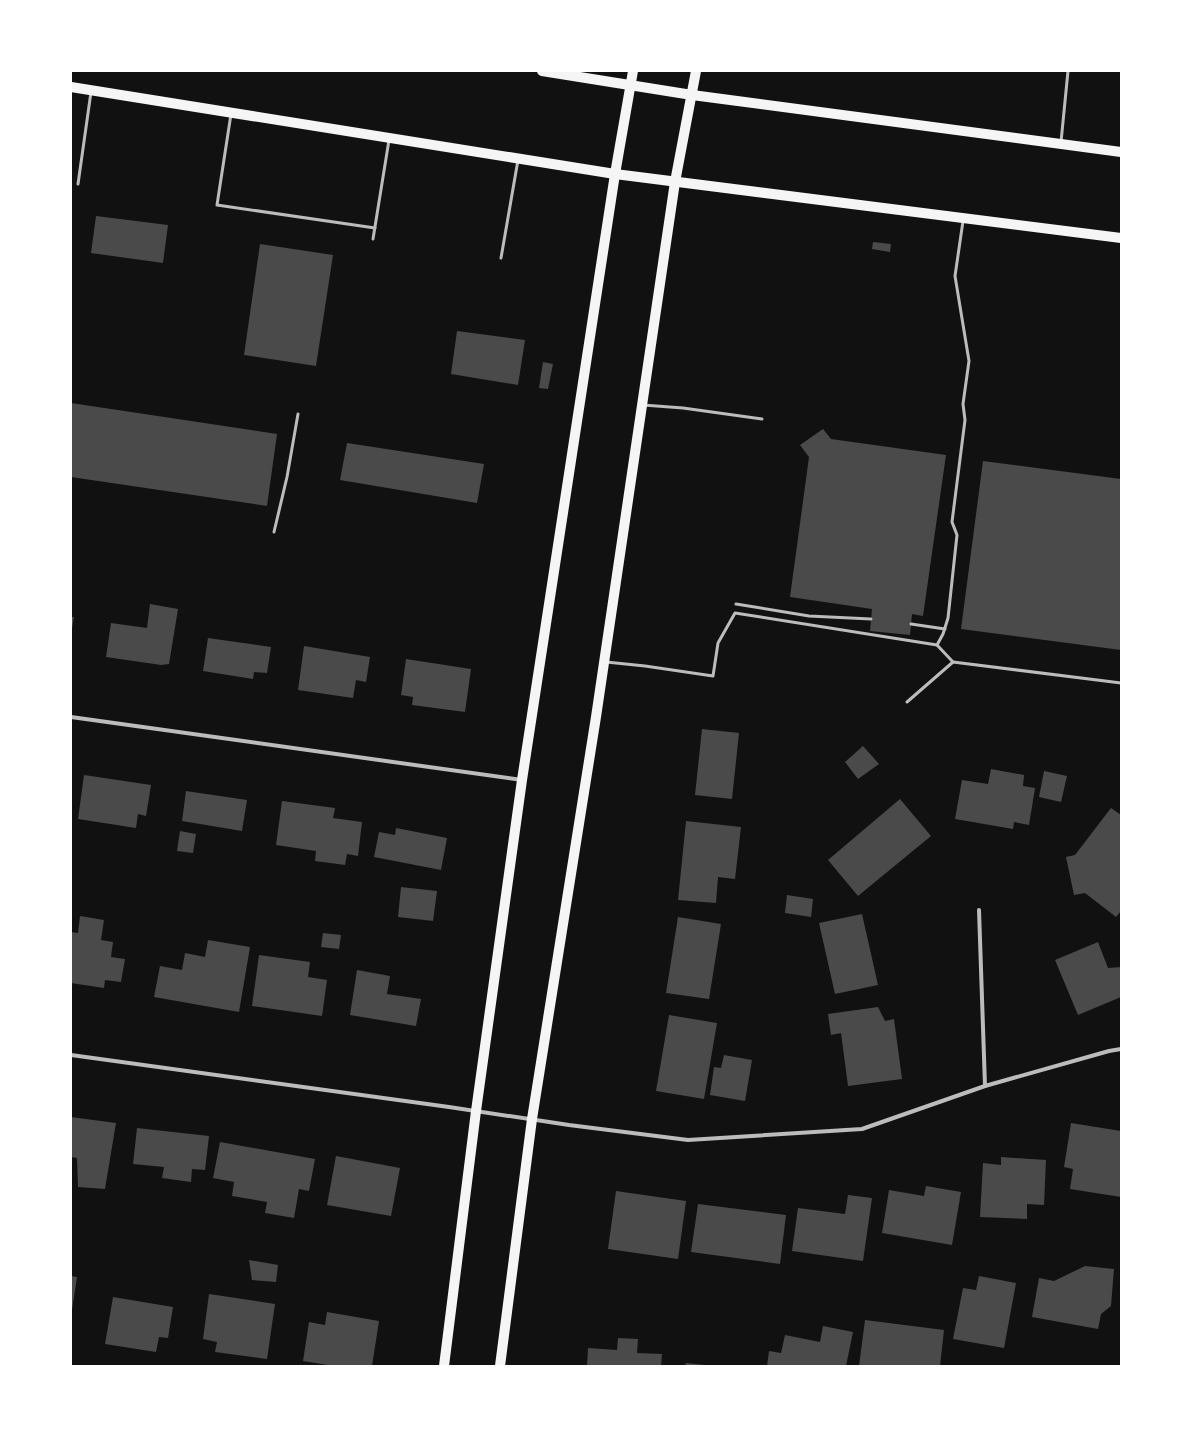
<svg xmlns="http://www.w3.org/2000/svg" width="1192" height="1437" viewBox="0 0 1192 1437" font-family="'DM Sans',sans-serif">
<rect width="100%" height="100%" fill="#111"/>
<g fill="#4a4a4a">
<path d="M96,216L168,225L163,263L91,253Z"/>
<path d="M873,242L891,244L890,252L872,249Z"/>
<path d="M260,244L333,255L316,366L244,355Z"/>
<path d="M457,331L525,340L518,385L451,374Z"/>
<path d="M543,362L553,364L548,389L539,388Z"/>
<path d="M71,403L277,434L267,506L71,477Z"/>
<path d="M823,429L831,439L946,455L923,616L912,614L910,635L870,631L872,609L790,597L809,457L800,445Z"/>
<path d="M347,443L484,464L477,503L340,480Z"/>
<path d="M983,461L1121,479V650L961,629Z"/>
<path d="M150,604L178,609L169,664L161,665L106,657L111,623L147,628Z"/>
<path d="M71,617H74L72,629H71Z"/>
<path d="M208,638L271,647L267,673L254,672L253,679L203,671Z"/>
<path d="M304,646L370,657L366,682L356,680L353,698L298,690Z"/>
<path d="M406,659L471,669L465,712L412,705L413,697L401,695Z"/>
<path d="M702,729L739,733L732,799L695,795Z"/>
<path d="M863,746L879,764L858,779L845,762Z"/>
<path d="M991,769L1024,775L1023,786L1035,788L1029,825L1014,822L1013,829L955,819L962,780L988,784Z"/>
<path d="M1044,771L1067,776L1061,802L1039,797Z"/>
<path d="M84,775L151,785L146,816L138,814L136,828L78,819Z"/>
<path d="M186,791L247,800L242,831L182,821Z"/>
<path d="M900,799L931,836L858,896L828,860Z"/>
<path d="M282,801L335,808L333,818L362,822L358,856L347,854L345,865L315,861L316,851L276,845Z"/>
<path d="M1111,808L1121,815V911L1116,917L1085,893L1074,895L1066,857L1075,855Z"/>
<path d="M686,821L741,827L735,879L718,877L716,903L678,900Z"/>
<path d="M396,828L447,838L441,870L374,857L379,832L395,835Z"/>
<path d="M180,831L196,834L193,853L177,851Z"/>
<path d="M401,887L437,891L433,921L398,917Z"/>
<path d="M787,895L813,899L811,917L785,913Z"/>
<path d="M862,914L878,985L835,994L819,923Z"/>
<path d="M80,916L104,920L101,940L113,942L111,957L125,959L121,982L105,980L104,988L71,983V932L78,933Z"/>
<path d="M678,917L721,924L709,999L666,993Z"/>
<path d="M323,933L341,935L339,949L321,947Z"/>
<path d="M208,940L250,947L239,1012L154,997L160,966L182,970L185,953L205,957Z"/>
<path d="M1098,942L1108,968L1121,967V997L1078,1015L1055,960Z"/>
<path d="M259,955L310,962L308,977L327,980L322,1016L252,1006Z"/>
<path d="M357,970L390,976L387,994L421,999L416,1026L350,1015Z"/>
<path d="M878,1007L885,1021L894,1019L902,1079L848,1086L841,1033L831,1035L828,1014Z"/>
<path d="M669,1015L717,1023L704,1099L656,1091Z"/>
<path d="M724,1055L752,1060L745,1101L710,1095L714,1067L721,1068Z"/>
<path d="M71,1117L116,1123L105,1189L78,1187L77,1158L71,1157Z"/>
<path d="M1071,1123L1121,1131V1197L1070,1189L1073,1169L1064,1167Z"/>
<path d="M137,1128L209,1136L205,1170L192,1169L191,1182L162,1178L164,1167L133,1164Z"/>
<path d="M220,1142L315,1159L309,1191L299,1189L294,1218L265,1213L267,1202L232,1196L234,1182L213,1178Z"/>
<path d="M336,1156L400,1168L391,1216L327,1205Z"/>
<path d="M1001,1157L1046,1160L1044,1205L1027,1204V1219L980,1217L983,1163L1001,1165Z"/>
<path d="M926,1186L961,1192L952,1245L882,1233L889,1190L924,1196Z"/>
<path d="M616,1191L686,1201L678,1259L608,1249Z"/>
<path d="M848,1195L872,1198L863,1261L792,1251L798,1208L845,1214Z"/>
<path d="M698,1204L786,1215L780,1264L691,1252Z"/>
<path d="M249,1260L278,1265L276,1282L252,1280Z"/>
<path d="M1085,1266L1114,1269L1111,1306L1101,1314L1098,1329L1032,1317L1039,1278L1054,1281Z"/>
<path d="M71,1276L77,1277L72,1310H71Z"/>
<path d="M979,1276L1016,1283L1004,1348L953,1339L963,1288L976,1290Z"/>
<path d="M209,1294L275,1304L267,1359L215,1352L217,1342L203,1339Z"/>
<path d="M113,1297L173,1307L168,1338L159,1337L156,1352L105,1344Z"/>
<path d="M327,1312L379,1321L372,1366H334L303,1361L309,1322L325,1325Z"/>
<path d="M865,1320L944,1330L940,1366H859Z"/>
<path d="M823,1326L853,1332L846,1366H767L769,1351L781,1353L785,1335L820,1342Z"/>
<path d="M618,1338L638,1339L637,1353L662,1354L661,1366H587L588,1348L617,1350Z"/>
<path d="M686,1363L705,1365V1366H685Z"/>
</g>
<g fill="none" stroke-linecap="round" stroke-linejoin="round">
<g stroke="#bcbcbc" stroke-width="3">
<path d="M231,114L217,205L375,228"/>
<path d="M1061,142L1068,71"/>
<path d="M78,184L91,92"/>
<path d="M373,239L389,140"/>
<path d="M501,258L518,160"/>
<path d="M643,405L683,408L762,419"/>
<path d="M274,532L287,477L298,414"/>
<path d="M736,604L809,616L871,619"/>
<path d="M911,624L945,629"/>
<path d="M937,645L943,634L948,618L957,535L952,522L965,420L963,404L969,361L955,276L963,221"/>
<path d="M606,662L645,666L713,676L718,643L735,613L937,645L953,662"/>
<path d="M907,702L953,662L1121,683"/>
</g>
<g stroke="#bcbcbc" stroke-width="4">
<path d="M71,717L522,780"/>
<path d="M979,910L985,1086"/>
<path d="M71,1055L449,1107L569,1125L688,1140L862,1129L985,1086L1109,1051L1121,1049"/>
</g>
<g stroke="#f5f5f5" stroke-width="10">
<path d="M542,71L692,95L1121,152"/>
<path d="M71,87L615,174L1121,238"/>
<path d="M444,1366L476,1111L522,780L615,174L633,71"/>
<path d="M500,1366L532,1119L596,717L675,182L696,71"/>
</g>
</g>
<rect width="1192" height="1437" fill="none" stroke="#ffffff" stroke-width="144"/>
</svg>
